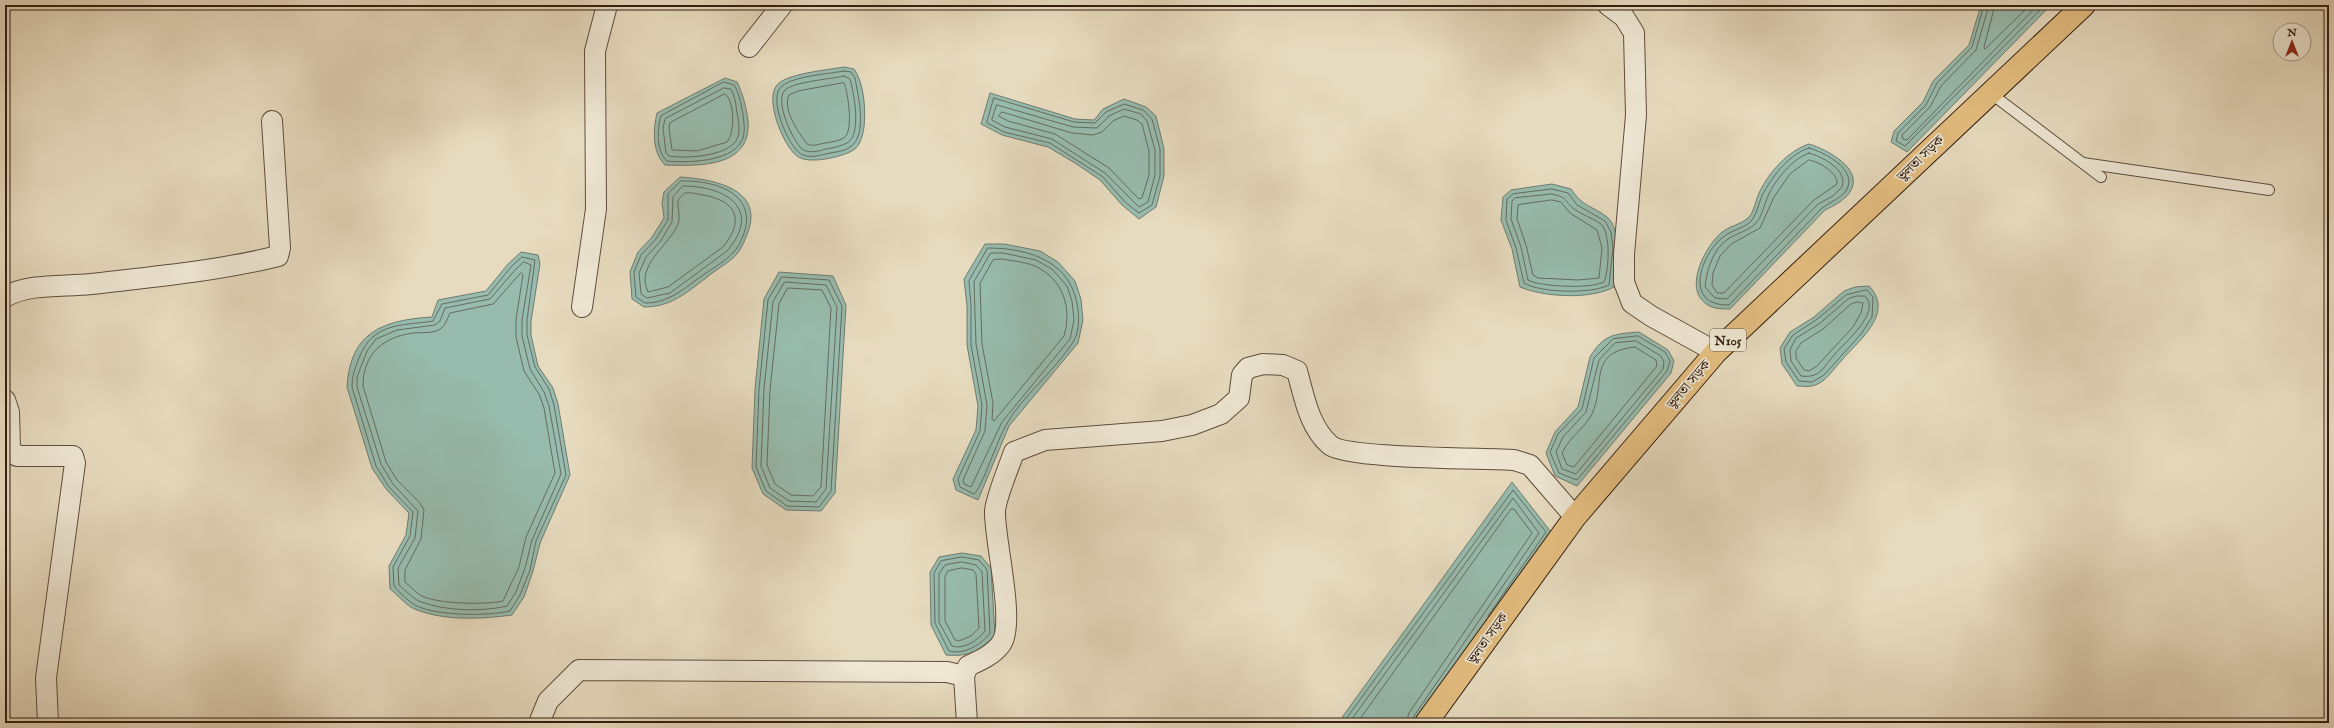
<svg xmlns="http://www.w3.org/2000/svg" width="2334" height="728" viewBox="0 0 2334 728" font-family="'IM FELL English','Noto Serif Bengali',serif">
<rect width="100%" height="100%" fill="#e7dbbf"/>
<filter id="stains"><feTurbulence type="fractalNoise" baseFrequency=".005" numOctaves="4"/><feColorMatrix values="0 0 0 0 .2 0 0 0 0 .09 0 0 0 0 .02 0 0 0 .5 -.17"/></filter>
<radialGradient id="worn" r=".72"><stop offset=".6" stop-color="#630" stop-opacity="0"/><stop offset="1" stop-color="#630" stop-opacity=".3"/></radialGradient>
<g fill="#97bbae" stroke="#6f7c6f">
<path d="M1981,5H2051L1907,152L1891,142L1894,131L1923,102L1933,81L1969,45Z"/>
<path d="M844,67L854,69C864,83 866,110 864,127C863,135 860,147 852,151C841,157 808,165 797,156C784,147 762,96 779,83C792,73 827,70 844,67Z"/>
<path d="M725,78L737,82C743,94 746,107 748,120C752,168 699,166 665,165C652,152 653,130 657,113Z"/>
<path d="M990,93L1075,119L1094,120L1103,109L1124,99L1146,107L1156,116L1164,149V176L1156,207L1139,219L1122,205L1100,180L1075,163L1048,147L1002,135L981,124Z"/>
<path d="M1809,144C1826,149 1865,169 1850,192C1844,201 1833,206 1825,210L1730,309C1725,309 1717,309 1712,307C1680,294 1704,248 1721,233C1729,226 1740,225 1748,218C1754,213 1756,198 1760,191C1770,171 1788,151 1809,144Z"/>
<path d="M680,177C712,179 764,188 748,232C744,242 741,251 733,258C725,265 714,271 706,278C686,293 671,307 644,307L632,299L630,272L638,252L652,237L664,218L662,203L664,192Z"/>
<path d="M1552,184L1571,189C1583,207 1591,205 1607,217C1623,230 1615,269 1614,287C1590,300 1544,297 1520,287L1512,249L1501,220L1503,197L1511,190Z"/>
<path d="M985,244H1004L1040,251L1058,262L1075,281L1081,299L1083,320L1078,343L1009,426L978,500L956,490L953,479L976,430L978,406L967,345V306L964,279Z"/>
<path d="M521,252L538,255L540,264L531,321V335L538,366L553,388L558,404L570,475L540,543L533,571L524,597L512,615C482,619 446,621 417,610C407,607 398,595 390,589L389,566L406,535L409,513L386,489L372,468L347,387C350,332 383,320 432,317L438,300L486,291L508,264Z"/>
<path d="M779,272L833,276L846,305L835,493L821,511L786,510L763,494L752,468L755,389L764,299Z"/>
<path d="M1869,286C1895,313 1859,340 1842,360C1833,369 1826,383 1812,386C1808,387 1802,386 1797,386L1782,364L1780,348L1790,332L1814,317L1844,291L1855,287Z"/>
<path d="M1639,332L1668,350L1674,361L1671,373L1577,486L1555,476L1546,453L1555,432L1578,407L1590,357C1604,334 1614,334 1639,332Z"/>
<path d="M1512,482L1551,532L1420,723H1338Z"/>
<path d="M962,553L981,556L991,568L995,636C977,651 970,657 946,655L931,625L930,572L939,557Z"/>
</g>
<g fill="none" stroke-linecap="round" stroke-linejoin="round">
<g stroke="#646c5f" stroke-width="1">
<path d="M1984,5L1972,47L1937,83L1926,105L1898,133L1896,141L1905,146L2045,5"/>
<path d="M1989,5L1976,50L1941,86L1930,107L1902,135L1903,139L1907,140L2038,5"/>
<path d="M1995,5L1984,47L1985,49L2030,5"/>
<path d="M844,71L851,72L855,78C858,95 868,136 850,147C845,151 836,152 830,153C820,155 810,159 801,154C788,146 767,97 782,86C794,76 828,74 844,71Z"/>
<path d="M844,76L850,79C854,93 862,135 847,143C841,146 833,148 826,149C819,151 809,154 802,149C793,141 774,101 785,90C793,82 831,79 844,76Z"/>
<path d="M724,82L734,85C740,95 741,104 743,115C744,124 746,134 741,142C730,162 686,163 667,161C656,151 657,129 661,116Z"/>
<path d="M844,83C848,92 854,131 844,138C839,141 831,142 825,143C819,144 813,147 807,144C799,133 782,109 789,95L798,91Z"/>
<path d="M724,88L731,89C735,97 736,105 737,113C739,122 741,133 736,141C726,156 686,159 669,156L666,153L663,128L665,119Z"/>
<path d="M725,94C735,101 735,133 727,142L697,151L672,150L669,128L670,123Z"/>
<path d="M994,98L1074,122L1095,123L1106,112L1124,104L1143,110L1152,119L1160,149V176L1152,205L1139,213L1125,202L1103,177L1050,143L1004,132L987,123Z"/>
<path d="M997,105L1073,127L1097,128L1109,116L1124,109L1141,114L1147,121L1155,150V175L1148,202L1139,207L1105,173L1052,139L1005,127L992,120Z"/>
<path d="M1002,112L1072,133L1093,135L1102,132L1113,121L1124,116L1137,120L1142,124L1149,151V175L1142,198L1139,199L1109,168L1055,134L1008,121L999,116Z"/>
<path d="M1809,148C1824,152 1857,169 1847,189C1842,198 1830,202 1822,208L1729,305C1720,305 1713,304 1706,298C1690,282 1709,245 1726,235C1733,230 1747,227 1752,220C1758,212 1759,200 1764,192C1774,174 1790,154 1809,148Z"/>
<path d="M1809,153C1823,157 1848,170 1842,187L1833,196L1818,204L1727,299L1715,298L1705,287C1707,269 1713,249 1728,239C1737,233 1748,231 1755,224C1762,218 1764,204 1768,196C1775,180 1792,159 1809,153Z"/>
<path d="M1809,160C1819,162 1838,172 1837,184L1814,200L1724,293H1717L1712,285L1713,273L1720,256L1731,244L1760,228L1774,197L1790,174Z"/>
<path d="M681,181C722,180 764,198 739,245C731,259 712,268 699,278C682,290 668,303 645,303L636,297L634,272L641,255L656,239L668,220V194Z"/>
<path d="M683,186C726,186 763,209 727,251L670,293L647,298L641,294L639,273L646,257L660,242L672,222L673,197Z"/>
<path d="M1552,189L1568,193L1577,205L1605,221L1611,232L1613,248L1609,285C1591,294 1541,293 1524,283L1516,248L1506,220L1507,199L1513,194Z"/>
<path d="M685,193C691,192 697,194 703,195C737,201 745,220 723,247L668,287L648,292C635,265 669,246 678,224C681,216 677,208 678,200Z"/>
<path d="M1552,194C1569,198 1563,200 1574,209C1582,215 1593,218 1601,224C1611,234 1609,270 1604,282C1591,289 1541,287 1528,280L1521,247L1511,219L1512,201L1515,198Z"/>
<path d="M1552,200L1561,202L1570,213L1597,230L1602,248L1599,278L1578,280L1538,278L1533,275L1526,245L1517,219L1518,205Z"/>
<path d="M988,248C1030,248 1073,262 1078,310C1079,319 1079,334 1073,342C1055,371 1022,396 1006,425C998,438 982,488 974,494L960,487L958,479L980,431L982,405L971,345V305L969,281Z"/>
<path d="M991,253H1003L1036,260L1052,269L1067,286L1072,301L1074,320L1070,339L1002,422L971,487L964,484L963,480L985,431L987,405L976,344L974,282Z"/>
<path d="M522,257L535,260L527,320V335L535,367L549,389L554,405L566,475L536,541L530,570L520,595L510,611C489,616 437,616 417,606C410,603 399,592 394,586L393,567L410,536L413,512L389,487L376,466L352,387C352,376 355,368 359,358C373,322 401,326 433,321L442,304L488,295L511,267Z"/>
<path d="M1002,259C1012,261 1026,262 1035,266C1064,280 1072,308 1064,336L994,421L992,419L993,403L982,344L980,283L993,260Z"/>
<path d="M524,262L531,265L522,320V336L530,369L544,392L549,406L561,474L532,540L525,568L516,592L507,606C481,612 446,611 421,602C413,599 405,590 399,585L398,568L415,538L418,511L393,484L381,464L357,387V377L367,351L376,339L397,330L435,325L440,321L445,308L490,299L515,270Z"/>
<path d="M521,273L523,275L516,319V337L524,371L539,394L544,408L555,473L526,537L519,567L503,601C486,605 438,604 422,596C416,593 410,586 405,582V570L421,539L424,510L420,503L397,480L386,462L363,386C363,354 383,337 413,333C421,332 433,334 440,329C446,325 447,319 450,313L493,304Z"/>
<path d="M782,277L829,280L842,306L831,491L819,507L787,506L766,491L756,467L759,389L768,300Z"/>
<path d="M785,282L826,285L837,307L826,489L816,502L789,501L770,488L761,466L764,389L773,302Z"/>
<path d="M788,288L822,290L831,308L821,487L813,496L791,495L775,484L767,465L770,390L779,304Z"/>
<path d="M1867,290L1873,297L1872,317L1861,334L1824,375L1812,382L1799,381L1786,362L1784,349L1793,335L1816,320L1846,295Z"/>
<path d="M1857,296H1865C1882,312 1844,343 1835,354C1830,359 1826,366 1821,371C1815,376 1809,377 1801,376L1791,361L1790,350L1796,338L1819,324L1848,299Z"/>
<path d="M1858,302L1863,303L1861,313L1853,327L1817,366L1809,371L1804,370L1796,358V351L1801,343L1823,329L1851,304Z"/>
<path d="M1638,336L1665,352L1670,361L1667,371L1577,480L1559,473L1550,452L1558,434L1582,409L1594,358L1613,339Z"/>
<path d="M1636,341L1661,356L1664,362L1663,369L1576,474L1562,469L1556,452L1563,437L1586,412L1599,360L1615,343Z"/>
<path d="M1635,347L1656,360L1657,366L1574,467L1567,465L1562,453C1570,436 1585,428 1592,414C1606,384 1587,352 1635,347Z"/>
<path d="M962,557L979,560L987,570L990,633C981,645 964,655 949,651L935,623L934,573L941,561Z"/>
<path d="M962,562L976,565L982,572L985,631C978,640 964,650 952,646L939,622V574L945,565Z"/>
<path d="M962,568L973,570L976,574L979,628L971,636L959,641L955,640L945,621V576L948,571Z"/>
<path d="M1343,723L1513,490L1546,532L1488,616"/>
<path d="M1349,723L1513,498L1539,533L1414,716L1412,723"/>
<path d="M1357,723L1511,509H1514L1532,533L1409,713L1406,723"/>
</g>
<g stroke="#5f4d3c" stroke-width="12">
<g id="service">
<path d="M1989,92L2101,177"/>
<path d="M2083,163L2269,190"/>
</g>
</g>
<g stroke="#5f4d3c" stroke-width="22">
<g id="minor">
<path d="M1608,5L1624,17L1634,33L1636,115L1624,254V282L1632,303L1651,316L1716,352"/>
<path d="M749,47L782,5"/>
<path d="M5,297C29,283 64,287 91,284C151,277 219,271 278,256L280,248L272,121"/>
<path d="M582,307L596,209L595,51L607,5"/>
<path d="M5,400L9,412L10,449L17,456H73L75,463L46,678L48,723"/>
<path d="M539,723L548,701L579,670L947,672L964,676"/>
<path d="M967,723L964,676L968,666C979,661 993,655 1001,644C1016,623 994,539 995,511C996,497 1009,467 1014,452L1045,440L1162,431L1192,425L1221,414L1239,398L1242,375L1248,368L1263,364L1283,365L1297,371C1304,396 1309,427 1330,445C1346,459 1483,458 1514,460L1530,465L1575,517"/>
</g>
</g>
<g stroke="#321e10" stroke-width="24">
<path id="trunk" d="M1426,723L1575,517L1716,352L2084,5"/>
</g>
<use href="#service" stroke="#efe8d5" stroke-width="10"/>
<use href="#minor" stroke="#efe8d5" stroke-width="20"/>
<use href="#trunk" stroke="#e4be80" stroke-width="22"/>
</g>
<g text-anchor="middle" stroke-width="3.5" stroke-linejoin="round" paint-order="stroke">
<rect fill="#efe8d5" stroke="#6b5b4b" stroke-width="1" x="1710" y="329" width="36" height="22" rx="3"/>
<g font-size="13" font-weight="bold" fill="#321e10">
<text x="1728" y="345">N105</text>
</g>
<g font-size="14" fill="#321e10" stroke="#efe8d5">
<text transform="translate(1920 158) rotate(-44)" y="5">ভুলতা সড়ক</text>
<text transform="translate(1688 384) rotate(-50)" y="5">ভুলতা সড়ক</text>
<text transform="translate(1487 638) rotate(-54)" y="5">ভুলতা সড়ক</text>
</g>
</g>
<rect width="2334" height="728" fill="none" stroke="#e7dbbf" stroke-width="20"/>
<rect x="6" y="6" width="2322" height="716" fill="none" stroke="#321e10" stroke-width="2"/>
<rect x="10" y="10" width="2314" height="708" fill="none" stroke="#321e10"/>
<g transform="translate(2292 42)"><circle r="19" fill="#efe8d5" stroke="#a39786"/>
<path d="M0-3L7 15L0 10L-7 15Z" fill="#8f2418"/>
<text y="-6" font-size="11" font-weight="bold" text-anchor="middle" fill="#321e10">N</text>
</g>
<rect width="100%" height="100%" filter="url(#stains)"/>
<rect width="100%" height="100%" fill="url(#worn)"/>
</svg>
